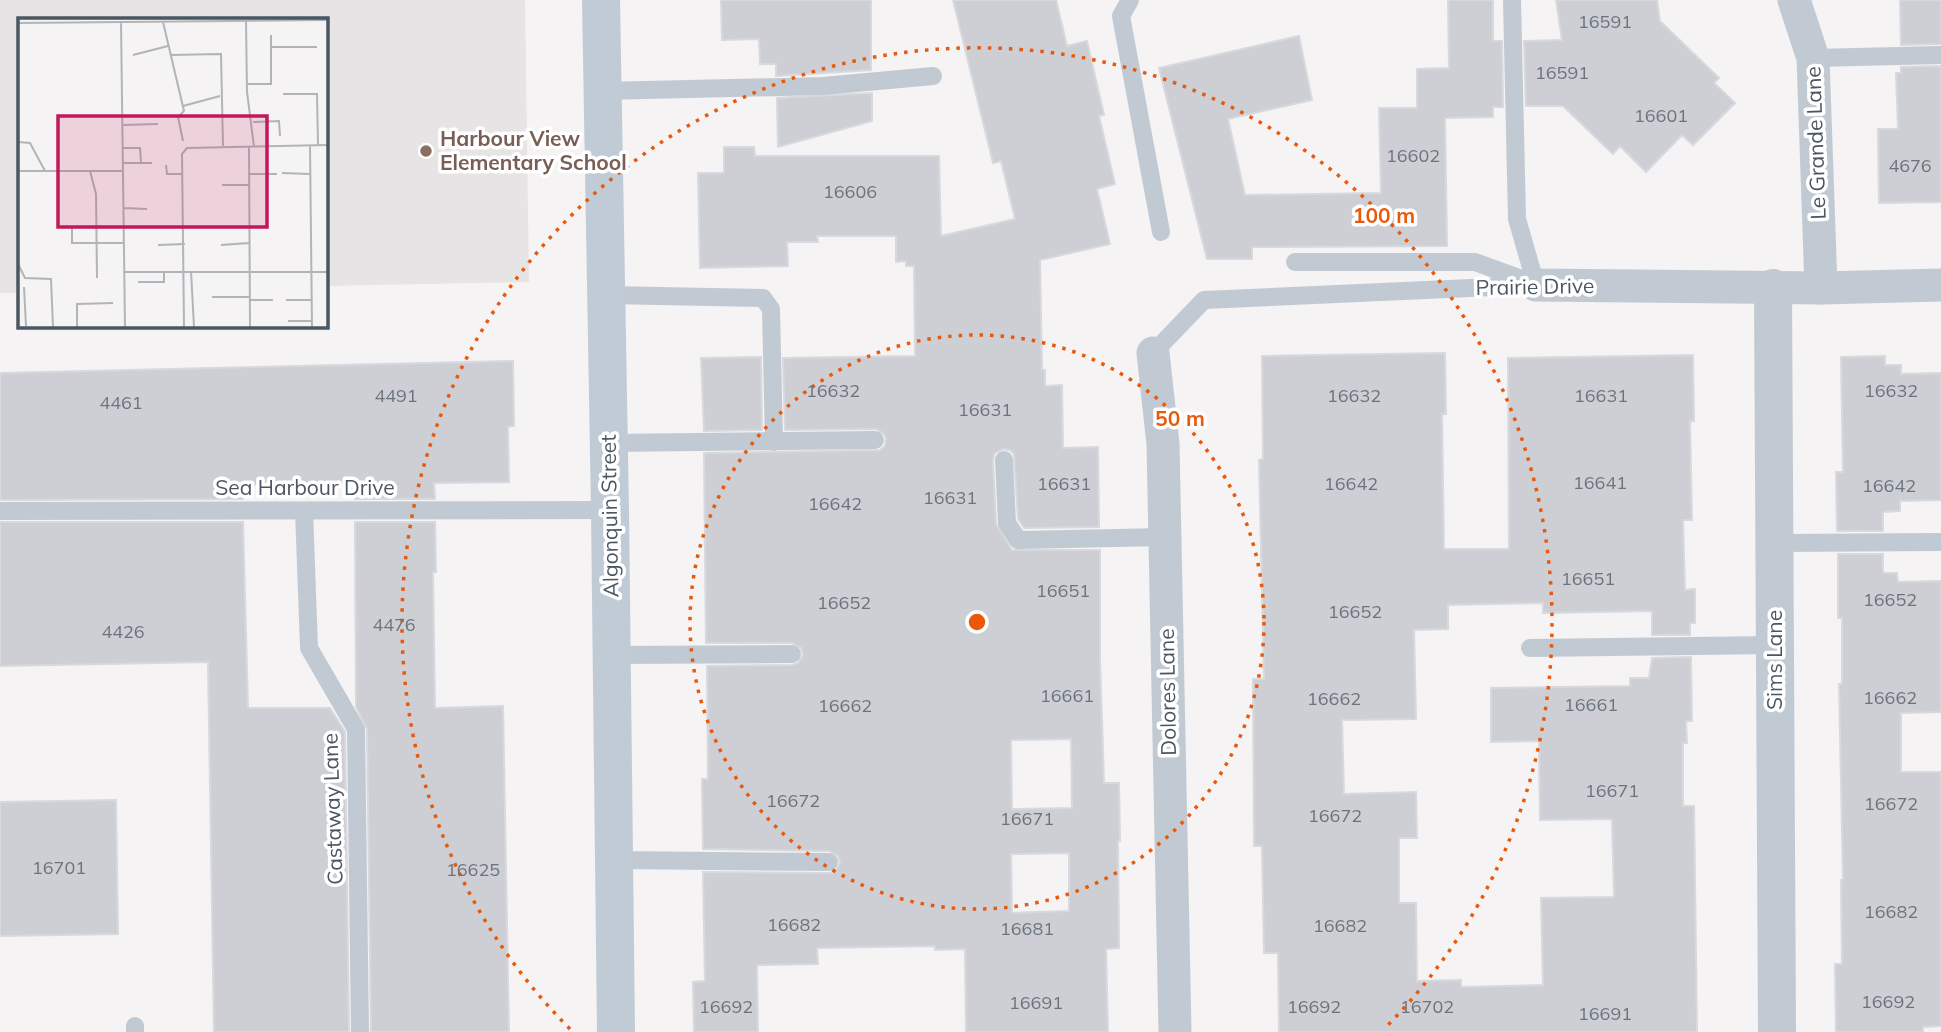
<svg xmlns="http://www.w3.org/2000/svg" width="1941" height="1032" viewBox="0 0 1941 1032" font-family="Mulish,sans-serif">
<rect width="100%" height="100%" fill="#f5f3f3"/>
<path fill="#e6e4e5" d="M0,0H525L529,282L326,286V19H19V293H0Z"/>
<g fill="#cdcfd5" stroke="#d7d9de" stroke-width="2" fill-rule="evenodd">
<path d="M721,0H871V70L776,76V64H760L759,39L722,40Z"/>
<path d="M953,0H1056L1067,46L1087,41L1104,115L1099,116L1115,184L1097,189L1110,244L1040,260L1042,370H1045V386L1062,385L1063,448L1098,447L1099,527L1024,528L1018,519L1014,454L1010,450L1003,449L994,454L993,461L996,524L1012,550H1100V659L1104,783H1119L1120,841H1118L1119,948L1106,949L1108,1032H966L965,949L935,950V946L817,948L818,964L757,965L758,1032H694L693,982L705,981L703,872L829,873L835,872L840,863L838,856L829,851L703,849L702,779H708L707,666L792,665L798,663L803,655L801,648L792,643H706L704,453L880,450L885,446L886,439L884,434L876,429L785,430L783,358L915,356L914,266H906V261L896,262V236H817L818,242H787L788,266L700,268L698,173H724V147H754L755,156H939L941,236L1015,219L1001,161L993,163ZM1071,739L1072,808L1012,809L1011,740ZM1069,853V911L1012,913L1011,854Z"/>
<path d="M1448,0H1493V41H1502L1503,107H1493V117L1445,118L1447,246L1252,247V259H1207L1159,68L1299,36L1312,100L1228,119L1245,195L1381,193L1379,108H1417V69L1449,68Z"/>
<path d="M1556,0H1657L1660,21L1719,78L1714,83L1735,103L1693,145L1682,135L1646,172L1620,146L1613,154L1563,106H1526L1524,41L1562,40Z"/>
<path d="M1900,0H1941V44L1901,45Z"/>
<path d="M1941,66V202L1879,203L1878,129H1898L1896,73H1901V67Z"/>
<path d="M872,93V121L778,147L777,98Z"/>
<path d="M1445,353L1446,414H1442L1444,549H1509L1508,358L1693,355L1694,421H1690L1692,520H1683L1685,590L1695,589V623H1690V635H1652V611L1543,613V603L1448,605V629L1414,630L1416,719L1342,720L1344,794L1416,792L1417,838H1399V903H1416L1417,981L1461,980V987L1543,985L1541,898L1614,897L1612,819L1540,820L1539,741L1491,742V688L1630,686V678H1649L1652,658L1691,657L1692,721H1686L1687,743H1683V806H1694L1697,1032H1279L1278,953H1264L1262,846H1254L1253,679H1264L1259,460L1263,459L1262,356Z"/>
<path d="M1885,356V365H1901V374L1941,373V500L1900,501V511L1883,512V531H1837L1836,472H1843L1841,357Z"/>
<path d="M761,357L762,430L704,431L701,358Z"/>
<path d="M513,361L514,426L508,427L509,482L434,483L435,499H355V484L335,483L244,485L243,499L0,500V373Z"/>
<path d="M0,522H243L248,708H330L345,732L349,1032H214L208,662L0,666Z"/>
<path d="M355,522H435L436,572H433L435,708L503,706L509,1032H371L367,729L356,707Z"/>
<path d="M1838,554H1883V573H1897L1898,582L1941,581V712L1901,713V772H1941V1026L1923,1027V1032H1836L1835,964H1842L1841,880H1843L1839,684H1842V618H1838Z"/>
<path d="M116,800L118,934L0,936V802Z"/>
</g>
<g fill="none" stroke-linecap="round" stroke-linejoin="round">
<g stroke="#c1cad2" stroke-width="18">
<path d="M1130,0L1121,16L1161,232"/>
<path d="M1512,0L1517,219L1536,285"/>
<path d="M1813,58L1941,55"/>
<path d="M602,91L823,86L933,76"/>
<path d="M1295,262H1475L1530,282"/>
<path d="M607,295L763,298L771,309L774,442"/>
<path d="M1153,353L1204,300L1536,285"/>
<path d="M609,443L875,440"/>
<path d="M1004,460L1007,523L1018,540L1165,537"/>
<path d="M0,511L610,510"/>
<path d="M304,511L309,648L356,729L360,1032"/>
<path d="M1774,543L1941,542"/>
<path d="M1530,648L1775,645"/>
<path d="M611,655L792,654"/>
<path d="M614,860L829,862"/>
<path d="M135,1026V1032"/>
</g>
<g stroke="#c1cad2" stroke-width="33">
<path d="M1794,0L1813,58L1821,288"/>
<path d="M1536,285L1821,288L1941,285"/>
<path d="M1153,353L1163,444L1175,1032"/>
</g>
<path stroke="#c1cad2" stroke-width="38" d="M1773,288L1777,1032"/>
<path stroke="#c1cbd6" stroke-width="38" d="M601,0L610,510L616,1032"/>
</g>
<g fill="none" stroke="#e8590c" stroke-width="3.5" stroke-dasharray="3.5 7">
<circle cx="977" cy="622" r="287"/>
<path d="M570 1029A575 575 0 1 1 1384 1029"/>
</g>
<circle fill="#8d6e63" stroke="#fff" stroke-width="2.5" cx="426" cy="151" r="7"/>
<g text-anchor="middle" stroke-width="7" stroke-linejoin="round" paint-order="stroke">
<g font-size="18" fill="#6b747e">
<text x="1605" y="28">16591</text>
<text x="1562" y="79">16591</text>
<text x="1661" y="122">16601</text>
<text x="1413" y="162">16602</text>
<text x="1910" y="172">4676</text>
<text x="850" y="198">16606</text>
<text x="833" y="397">16632</text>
<text x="1891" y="397">16632</text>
<text x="396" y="402">4491</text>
<text x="1354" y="402">16632</text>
<text x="1601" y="402">16631</text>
<text x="121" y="409">4461</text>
<text x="985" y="416">16631</text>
<text x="1600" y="489">16641</text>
<text x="1064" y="490">16631</text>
<text x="1351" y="490">16642</text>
<text x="1889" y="492">16642</text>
<text x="950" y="504">16631</text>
<text x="835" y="510">16642</text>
<text x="1588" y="585">16651</text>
<text x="1063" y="597">16651</text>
<text x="1890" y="606">16652</text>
<text x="844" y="609">16652</text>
<text x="1355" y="618">16652</text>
<text x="394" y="631">4476</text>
<text x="123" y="638">4426</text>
<text x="1067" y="702">16661</text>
<text x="1890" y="704">16662</text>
<text x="1334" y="705">16662</text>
<text x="1591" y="711">16661</text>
<text x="845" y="712">16662</text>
<text x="1612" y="797">16671</text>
<text x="793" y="807">16672</text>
<text x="1891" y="810">16672</text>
<text x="1335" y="822">16672</text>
<text x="1027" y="825">16671</text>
<text x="59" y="874">16701</text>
<text x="473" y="876">16625</text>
<text x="1891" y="918">16682</text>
<text x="794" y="931">16682</text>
<text x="1340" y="932">16682</text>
<text x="1027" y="935">16681</text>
<text x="1888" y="1008">16692</text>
<text x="1036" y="1009">16691</text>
<text x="726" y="1013">16692</text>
<text x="1314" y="1013">16692</text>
<text x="1427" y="1013">16702</text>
<text x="1605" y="1020">16691</text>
</g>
<g font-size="21" font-weight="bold" fill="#785e54" stroke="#fff" text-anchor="start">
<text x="440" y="146">Harbour View<tspan x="440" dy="24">Elementary School</tspan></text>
</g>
<g font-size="21" fill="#4a5661" stroke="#fff">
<text transform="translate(1816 143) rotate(-92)" y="7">Le Grande Lane</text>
<text transform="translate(1535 287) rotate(-1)" y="7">Prairie Drive</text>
<text x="305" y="495">Sea Harbour Drive</text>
<text transform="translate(610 516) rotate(-91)" y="7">Algonquin Street</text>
<text transform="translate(1775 660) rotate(-90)" y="7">Sims Lane</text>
<text transform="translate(1168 692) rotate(-91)" y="7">Dolores Lane</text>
<text transform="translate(333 809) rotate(-92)" y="7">Castaway Lane</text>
</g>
</g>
<g transform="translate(18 18)">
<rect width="310" height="310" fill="#f5f3f3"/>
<path fill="none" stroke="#b1b4b9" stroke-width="2" d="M228,3L229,74L236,129M103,4L107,309M145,4L166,93L160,99L165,123M0,5L310,2M254,29H299M115,37L150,28M152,37L203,36L205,128M228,66H253V17M265,76H299L300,127M165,88L202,78M235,104L261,103L262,118M104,107L140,106M0,124L12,125L27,153M292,127L294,309M231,129L232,309M105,130H122L123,145M105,145H134M148,147L149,156H165M1,153H105M72,153L78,176L79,260M264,155L292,156M231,156H259M204,167H231M106,190L129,191M54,208V225H106M140,227L167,226M203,227L231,225M0,246L7,260L33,261L35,309M173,253L176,309M107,254H310M120,264H146V254M6,269L8,308M194,279H232M232,282H255M268,282H294M270,303H294M59,309V286L95,285M166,309L164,136L169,130L310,127"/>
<path fill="#c2185b" fill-opacity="0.15" stroke="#c2185b" stroke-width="3.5" d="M40,98H249V209H40Z"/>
<rect width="310" height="310" fill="none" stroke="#4a5661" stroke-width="3.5"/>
</g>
<circle cx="977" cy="622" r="10" fill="#e8590c" stroke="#fff" stroke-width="3.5"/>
<g font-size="21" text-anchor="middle" font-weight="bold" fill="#e8590c" stroke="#fff" stroke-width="7" stroke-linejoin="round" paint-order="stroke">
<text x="1384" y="223">100 m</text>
<text x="1180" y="426">50 m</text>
</g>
</svg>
